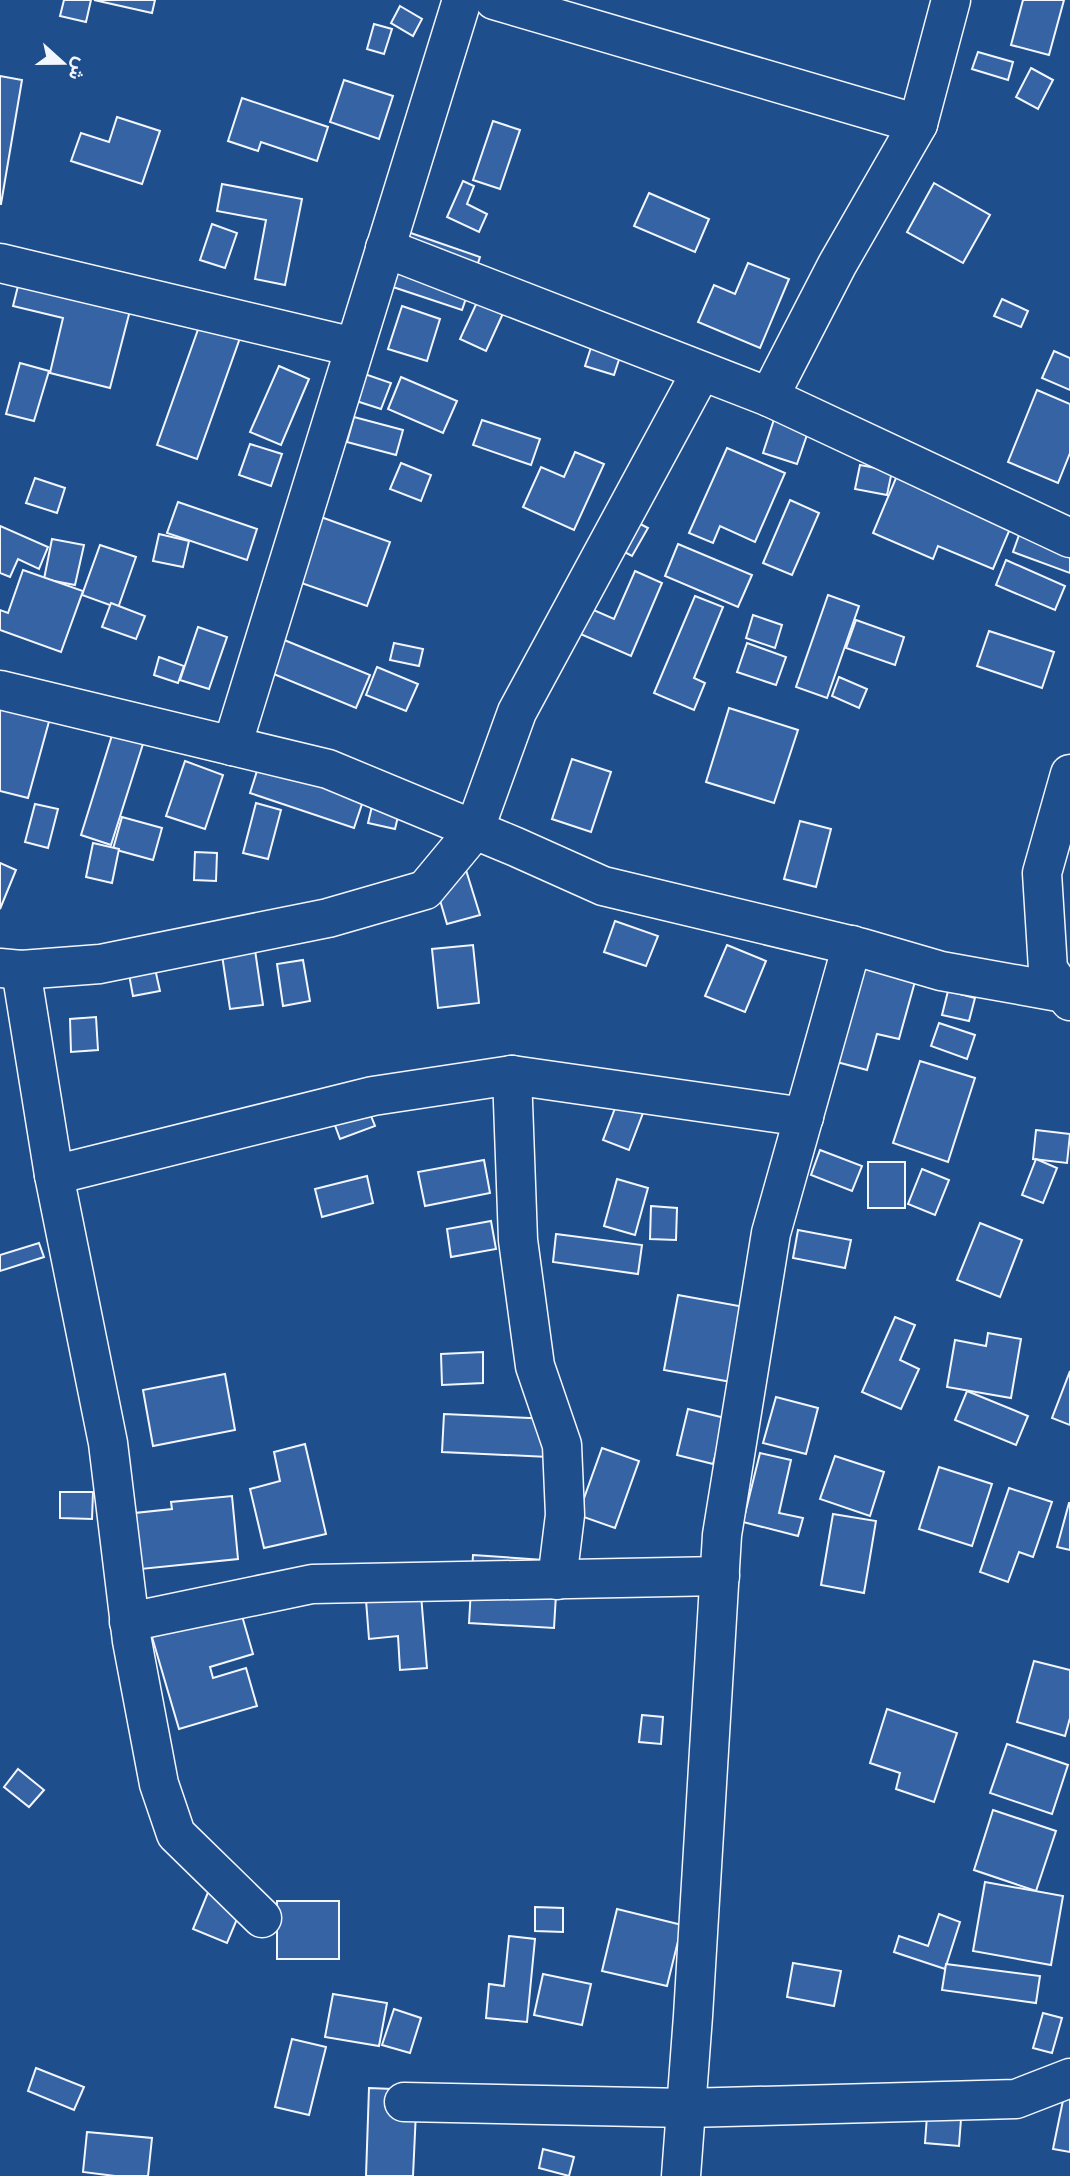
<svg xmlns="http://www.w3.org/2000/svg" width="1070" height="2176" viewBox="0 0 1070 2176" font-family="'Noto Sans',Vazirmatn,sans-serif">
<rect width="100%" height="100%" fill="#1f4e8c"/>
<g fill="#3563a3" stroke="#f2f6ff" stroke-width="2">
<path d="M64,0H91L86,22L60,16Z"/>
<path d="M94,0H155L152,13Z"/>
<path d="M1023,0H1064L1049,55L1011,45Z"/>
<path d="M400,6L422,19L413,36L391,23Z"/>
<path d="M374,24L392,29L384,54L367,49Z"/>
<path d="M978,52L1013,62L1008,80L972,69Z"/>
<path d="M1031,68L1053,80L1038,109L1016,97Z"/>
<path d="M0,76L22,80L1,204H0Z"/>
<path d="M344,80L393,96L379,139L330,122Z"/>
<path d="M242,98L328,127L317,161L261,142L258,151L228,141Z"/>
<path d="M117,117L160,131L142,184L71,161L81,133L109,142Z"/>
<path d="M493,121L520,130L500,189L473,180Z"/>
<path d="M463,181L474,186L467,204L487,214L479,232L447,217Z"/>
<path d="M934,183L990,215L963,263L907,232Z"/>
<path d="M222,184L302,199L285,285L255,279L266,220L217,211Z"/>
<path d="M649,193L709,219L695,252L634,226Z"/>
<path d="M212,224L237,233L225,268L200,260Z"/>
<path d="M405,231L480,257L462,310L387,285Z"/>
<path d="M748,263L789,279L760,348L698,322L714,285L735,294Z"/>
<path d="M23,266L134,295L110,388L50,373L63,318L13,306Z"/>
<path d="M484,287L510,298L486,351L460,339Z"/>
<path d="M1002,299L1028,311L1021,327L994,316Z"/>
<path d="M402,306L440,319L427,361L388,349Z"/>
<path d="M206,307L246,321L197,459L157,445Z"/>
<path d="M598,326L627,335L614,375L585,366Z"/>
<path d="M1054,351L1070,358V390L1042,378Z"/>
<path d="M20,363L49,371L34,421L6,414Z"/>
<path d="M279,366L309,379L281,445L250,432Z"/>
<path d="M353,370L391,383L381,409L344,397Z"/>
<path d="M401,377L457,401L443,433L388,409Z"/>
<path d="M784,389L819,400L797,464L763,453Z"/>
<path d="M1037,390L1070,404V453L1058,483L1008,462Z"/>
<path d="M354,417L403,430L396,455L347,442Z"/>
<path d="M482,420L540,439L531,465L473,445Z"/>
<path d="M250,444L282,454L271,486L239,475Z"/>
<path d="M727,448L785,473L755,542L720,526L713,543L689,533Z"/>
<path d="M575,452L604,464L574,530L523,507L541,467L564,477Z"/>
<path d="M401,463L431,475L421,501L390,489Z"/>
<path d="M860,465L892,471L887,495L855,489Z"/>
<path d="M901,466L1018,510L993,569L938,546L933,559L873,533Z"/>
<path d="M35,478L65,488L57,513L26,503Z"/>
<path d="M790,500L819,513L792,575L763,563Z"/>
<path d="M178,502L257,529L247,560L167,533Z"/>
<path d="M1029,507L1070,521V573L1013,552Z"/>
<path d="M310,513L390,542L367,606L287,578Z"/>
<path d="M625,516L648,528L632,556L609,544Z"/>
<path d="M0,526L48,547L39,569L18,559L10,577L0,573Z"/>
<path d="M159,534L189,541L183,567L153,561Z"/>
<path d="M52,539L84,545L75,585L44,579Z"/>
<path d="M678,544L752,575L738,607L665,576Z"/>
<path d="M100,545L136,557L118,608L82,595Z"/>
<path d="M1006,560L1065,586L1055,610L996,585Z"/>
<path d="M23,570L83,591L61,652L0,630V610L8,613Z"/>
<path d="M635,571L662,583L631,656L562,626L573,601L614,619Z"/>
<path d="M828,595L859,606L827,698L796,687Z"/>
<path d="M695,596L723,607L694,678L705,683L694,710L654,693Z"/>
<path d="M111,603L145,616L136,639L102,627Z"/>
<path d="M753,615L782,625L775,648L746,638Z"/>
<path d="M856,620L904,637L895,665L846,648Z"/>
<path d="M198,627L227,637L209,689L180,680Z"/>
<path d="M989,631L1054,652L1042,688L977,666Z"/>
<path d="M272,635L370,675L356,708L259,668Z"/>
<path d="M394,643L423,649L419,666L390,660Z"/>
<path d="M747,643L786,657L776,685L737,672Z"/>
<path d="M159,657L184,666L178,683L154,675Z"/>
<path d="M377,667L418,684L406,711L366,695Z"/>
<path d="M839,677L867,689L859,708L832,696Z"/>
<path d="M0,692L53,707L28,798L0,791Z"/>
<path d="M729,708L798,730L774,803L706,782Z"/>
<path d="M118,716L149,725L111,845L81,835Z"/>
<path d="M263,752L368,786L354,828L250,793Z"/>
<path d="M572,759L611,772L591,832L552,819Z"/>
<path d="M185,761L223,775L205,829L166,816Z"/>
<path d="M378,781L405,787L395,829L368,823Z"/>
<path d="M256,803L281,810L268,859L243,853Z"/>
<path d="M35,804L58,809L48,848L25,842Z"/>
<path d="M122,817L162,828L153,860L113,849Z"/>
<path d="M800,821L831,829L816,887L784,879Z"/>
<path d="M93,843L119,849L112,883L86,877Z"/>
<path d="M195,852L217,853L216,881L194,880Z"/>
<path d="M0,863L16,870L0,909Z"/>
<path d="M466,870L480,915L447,924L434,880Z"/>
<path d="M615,921L658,936L646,966L604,952Z"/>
<path d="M473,945L479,1003L438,1008L432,949Z"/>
<path d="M727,945L766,961L745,1012L705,996Z"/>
<path d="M255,950L263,1005L230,1009L222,955Z"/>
<path d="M303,960L310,1001L283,1006L277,964Z"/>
<path d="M858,962L916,978L899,1039L877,1034L867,1070L833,1061Z"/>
<path d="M154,964L160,991L133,996L128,969Z"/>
<path d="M948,991L975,998L969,1021L942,1015Z"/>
<path d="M96,1017L98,1050L71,1052L70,1019Z"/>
<path d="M939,1023L975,1035L967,1059L931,1046Z"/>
<path d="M920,1061L975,1078L948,1162L893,1143Z"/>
<path d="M363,1096L375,1126L340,1139L329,1109Z"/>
<path d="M617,1103L643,1113L629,1150L603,1140Z"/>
<path d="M1036,1130L1070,1134L1067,1163L1033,1159Z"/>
<path d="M820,1150L862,1166L852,1191L811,1175Z"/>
<path d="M1036,1159L1057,1168L1043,1203L1022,1195Z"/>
<path d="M484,1160L490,1193L425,1206L418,1172Z"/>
<rect x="868" y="1162" width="37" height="46"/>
<path d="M922,1169L949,1180L935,1215L908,1204Z"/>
<path d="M367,1176L373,1203L322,1217L315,1189Z"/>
<path d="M617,1179L648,1188L635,1235L604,1226Z"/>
<path d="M651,1206L677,1208L676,1240L650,1239Z"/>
<path d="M491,1221L496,1249L451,1257L447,1229Z"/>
<path d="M980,1223L1022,1240L1000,1297L957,1280Z"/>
<path d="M798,1230L851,1240L845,1268L793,1258Z"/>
<path d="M556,1234L642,1245L638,1274L553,1262Z"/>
<path d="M39,1243L44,1257L0,1271V1255Z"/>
<path d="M678,1295L750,1308L737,1383L664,1370Z"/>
<path d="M895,1317L915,1325L900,1360L919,1369L901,1409L862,1392Z"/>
<path d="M988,1333L1021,1339L1011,1398L947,1387L955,1340L986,1346Z"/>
<path d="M483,1352V1383L442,1385L441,1354Z"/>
<path d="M1070,1371V1425L1052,1418Z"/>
<path d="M225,1374L235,1430L153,1446L143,1390Z"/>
<path d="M967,1391L1028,1416L1016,1445L955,1420Z"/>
<path d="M776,1397L818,1408L806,1454L763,1443Z"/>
<path d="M688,1409L725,1418L713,1464L677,1455Z"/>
<path d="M444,1414L550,1419L548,1457L442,1452Z"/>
<path d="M305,1444L326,1534L264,1548L250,1489L280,1481L274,1452Z"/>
<path d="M602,1448L639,1461L615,1528L578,1515Z"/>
<path d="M760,1453L791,1460L779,1513L803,1518L798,1536L743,1522Z"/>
<path d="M835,1456L884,1472L870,1516L820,1499Z"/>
<path d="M939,1467L992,1484L972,1546L919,1529Z"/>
<path d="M1009,1488L1052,1502L1033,1557L1019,1552L1008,1582L980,1572Z"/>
<path d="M60,1492H93L92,1519L60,1518Z"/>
<path d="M232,1496L238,1559L141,1569L135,1513L172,1509L171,1502Z"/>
<path d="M1069,1503H1070V1550L1057,1547Z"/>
<path d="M833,1514L876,1521L864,1593L821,1585Z"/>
<path d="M473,1555L558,1561L554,1628L469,1623Z"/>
<path d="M419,1570L427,1668L400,1670L398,1636L369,1639L364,1574Z"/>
<path d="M236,1595L253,1654L210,1667L213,1678L246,1668L257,1706L179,1729L147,1620Z"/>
<path d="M1034,1661L1070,1670V1718L1065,1736L1017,1722Z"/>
<path d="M887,1709L957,1733L934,1802L896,1789L900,1773L870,1763Z"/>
<path d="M642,1715L663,1717L661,1744L639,1742Z"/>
<path d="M1007,1744L1068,1765L1052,1814L990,1793Z"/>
<path d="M18,1769L44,1790L29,1807L4,1787Z"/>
<path d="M993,1810L1056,1831L1036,1891L974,1870Z"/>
<path d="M985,1882L1063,1896L1051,1965L973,1951Z"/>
<path d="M211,1885L245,1900L227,1943L193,1929Z"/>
<rect x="277" y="1901" width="62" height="58"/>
<path d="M535,1907L563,1908V1932L535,1931Z"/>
<path d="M617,1909L682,1925L667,1986L602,1971Z"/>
<path d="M939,1914L960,1922L945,1969L894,1952L899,1936L928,1946Z"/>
<path d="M509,1936L535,1939L527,2022L486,2018L489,1984L504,1986Z"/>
<path d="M793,1963L841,1971L834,2006L787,1997Z"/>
<path d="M946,1964L1040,1976L1036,2003L942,1990Z"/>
<path d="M543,1974L591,1984L582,2025L534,2015Z"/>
<path d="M333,1994L387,2003L379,2046L325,2037Z"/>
<path d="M394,2009L421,2018L410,2053L382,2045Z"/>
<path d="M1043,2013L1062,2018L1052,2053L1033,2048Z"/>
<path d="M292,2039L326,2047L309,2115L275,2107Z"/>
<path d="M36,2068L84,2087L74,2110L28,2091Z"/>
<path d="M1068,2076L1070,2077V2152L1053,2149Z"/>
<path d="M369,2088L417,2090L413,2176H366Z"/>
<path d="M927,2116L961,2119L959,2146L925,2143Z"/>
<path d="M87,2132L152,2138L148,2176H115L83,2172Z"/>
<path d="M543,2149L574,2157L569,2176L539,2168Z"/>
</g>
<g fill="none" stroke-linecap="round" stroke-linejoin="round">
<g stroke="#f2f6ff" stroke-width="41">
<g id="minor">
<path d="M494,0L918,124"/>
<path d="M385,248L769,397L1070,538"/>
<path d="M0,263L354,347"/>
<path d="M769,397L837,265L918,124L951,0"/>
<path d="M0,690L328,769L516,847L603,886L862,948L941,971L1064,993"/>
<path d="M232,746L462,0"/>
<path d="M1070,774L1042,873L1048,969L1070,1001"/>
<path d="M0,968L21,970L100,964L328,918L425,890L474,831L517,712L701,372"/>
<path d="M21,970L54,1175L108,1443L132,1641L159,1784L176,1834L262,1918"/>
<path d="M512,1075L518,1240L535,1366L562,1445L565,1515L557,1580"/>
<path d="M54,1175L373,1096L512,1075L804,1117"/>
<path d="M129,1622L312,1584L720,1576"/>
<path d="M404,2102L686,2108L1016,2099L1070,2078"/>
<path d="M681,2176L693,2016L722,1535L771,1233L852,945"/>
</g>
</g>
<use href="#minor" stroke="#1f4e8c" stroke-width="38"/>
</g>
<g transform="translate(63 63) rotate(111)" stroke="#1f4e8c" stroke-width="5" paint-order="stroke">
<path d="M0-5L12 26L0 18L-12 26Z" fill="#f2f6ff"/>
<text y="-10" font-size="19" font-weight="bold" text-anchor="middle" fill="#f2f6ff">ش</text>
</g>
</svg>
